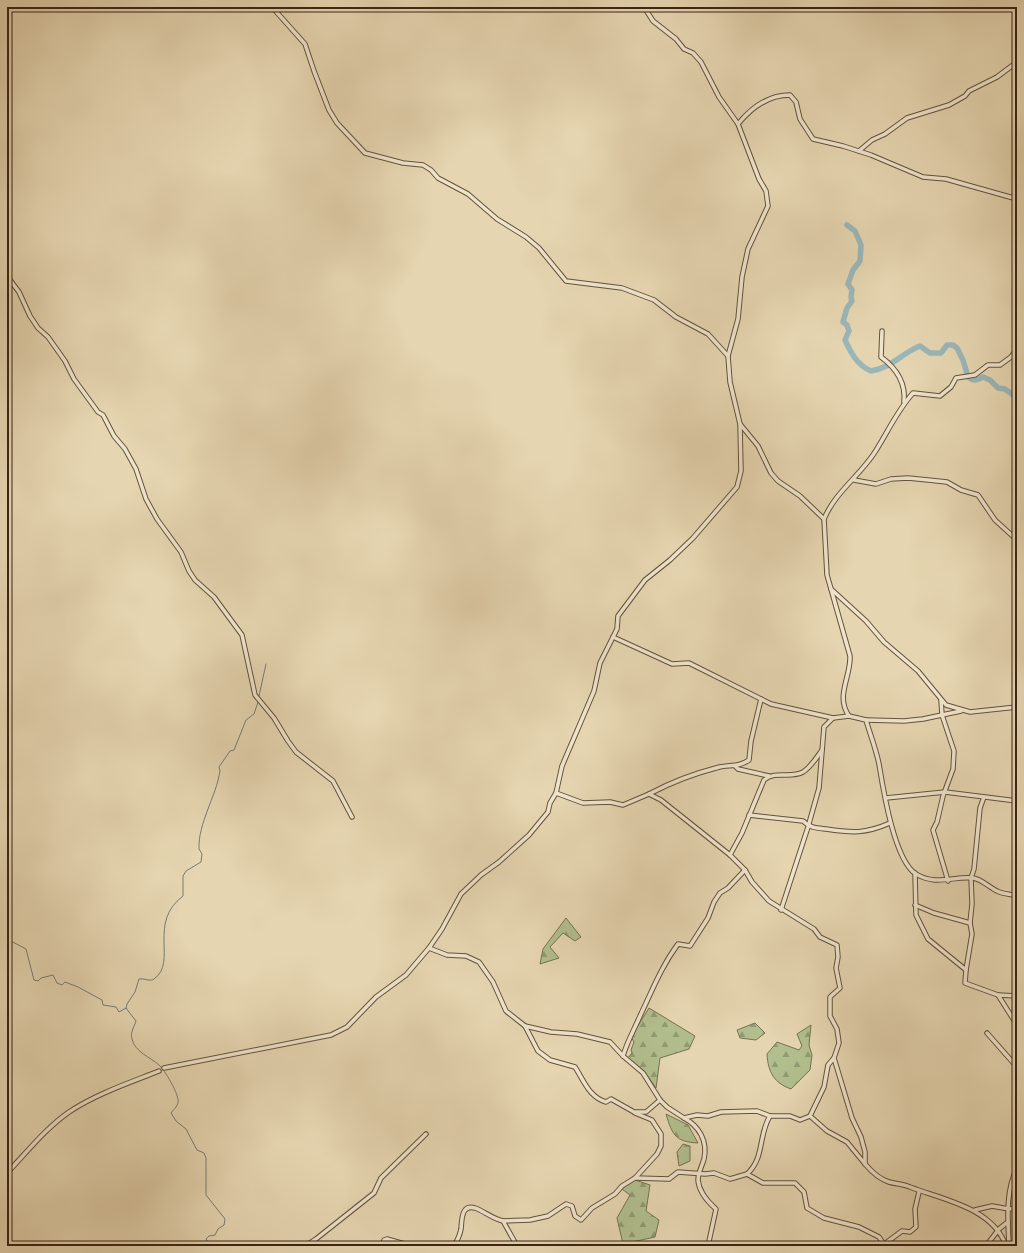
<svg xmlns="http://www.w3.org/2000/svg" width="1024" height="1253" viewBox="0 0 1024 1253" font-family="'IM FELL French Canon',serif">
<defs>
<pattern id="forest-firs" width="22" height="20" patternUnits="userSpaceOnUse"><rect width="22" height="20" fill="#b1be8d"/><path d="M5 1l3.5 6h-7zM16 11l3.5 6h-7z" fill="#919a72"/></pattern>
</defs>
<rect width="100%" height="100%" fill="#e5d5b0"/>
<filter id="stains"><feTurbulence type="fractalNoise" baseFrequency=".005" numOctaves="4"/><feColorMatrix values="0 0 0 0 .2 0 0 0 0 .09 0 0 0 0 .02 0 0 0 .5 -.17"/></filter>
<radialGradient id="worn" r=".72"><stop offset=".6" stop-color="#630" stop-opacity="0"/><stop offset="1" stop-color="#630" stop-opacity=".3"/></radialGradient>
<g fill="url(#forest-firs)" stroke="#767252">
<path d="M566,918L581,937L575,941L563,933L550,947L559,958L540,964L543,949Z"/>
<path d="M649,1008L695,1036L689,1049L660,1058L656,1088L644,1071L627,1059L632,1053L631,1050L634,1042L631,1037Z"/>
<path d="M755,1023L765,1033L756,1040L740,1038L737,1030Z"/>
<path d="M811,1025L809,1045L812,1055L810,1070L791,1089C774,1083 768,1072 767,1054L777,1042L799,1050L802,1046L797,1034Z"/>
<path d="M666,1114L688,1125L698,1143C676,1142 672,1135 666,1114Z"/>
<path d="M683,1144L690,1146V1161L679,1166L677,1152Z"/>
<path d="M635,1180L650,1185L646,1211L659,1220L655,1237L623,1244L617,1218L630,1195L622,1189L626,1183Z"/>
</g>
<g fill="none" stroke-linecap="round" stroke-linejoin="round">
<g stroke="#747c77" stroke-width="1">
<path d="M259,696L266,664"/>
<path d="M7,939L26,949L34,980L38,981L41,978L53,975L57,983L62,985L65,982L78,987L102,1000L103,1005L116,1007L119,1012L126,1008L136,1021C134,1027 130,1033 132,1039C135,1052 150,1057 159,1065C164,1069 180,1095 178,1103C177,1107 173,1110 171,1113L176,1121L186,1129L197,1150L204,1153L206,1158V1195L225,1219L224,1225L218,1229L215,1235L209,1236L206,1239L210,1246"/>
<path d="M126,1008L127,1004L135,992L139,979C144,978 150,982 154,979C178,962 147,923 183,896V876L186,871L201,862L202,854L199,849C198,823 216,797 220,771L219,767L230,751L234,750L246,720L254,714L258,702"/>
</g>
<path stroke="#9bb6b7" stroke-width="5.5" d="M847,225L855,231L861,245L860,261L853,270L848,284L852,290L851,297L852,301L847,308L843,322L847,325L849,331L845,340C851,353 857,365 871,371C891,368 902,353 920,346L930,353H941L947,345H953L957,348L963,360L968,377C974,382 977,380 983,377L990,380L998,388L1005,389L1017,398"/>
<g stroke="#65513c" stroke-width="5.5">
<g id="street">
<path d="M272,7L305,44L314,71L329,110L337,123L365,153L403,163L423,165L431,170L438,178L468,194L497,219L526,237L539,248L566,281L622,288L654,300L676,317L708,334L728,356"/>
<path d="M644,7L653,21L676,39L684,49L693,53L701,62L719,97L738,124L759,179L766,191L768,206L748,249L742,277L738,319L728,356L730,382L740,424L758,446L771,473L778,481L800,496L824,519L827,575L831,589L866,621L884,642L918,671L946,705L970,712L1017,707"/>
<path d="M738,124C751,108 769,95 790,95L796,102L800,119L813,139L843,146L871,155L923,177L946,179L1017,199"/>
<path d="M859,151L872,140L885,134L907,118L949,105L965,96L969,91L997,77L1017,62"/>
<path d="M7,276L19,292L30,316L38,328L48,337L65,361L74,379L98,412L103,415L114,436L125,449L136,469L146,499L157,519L181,552L189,571L195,580L214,597L242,635L255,695L274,718L288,741L296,752L333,781L352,817"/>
<path d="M882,331L881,357C896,368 906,382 904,402"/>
<path d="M854,480L876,484L891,479L908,478L928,480L947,482L961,490L978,495L995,520L1017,540"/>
<path d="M824,519C835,493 857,478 873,455C887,434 896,412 913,393L940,396L951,387L956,378L975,375L988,365H1000L1011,357L1017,349"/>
<path d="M831,589L850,656C851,677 835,696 849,716L866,720C870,734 876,749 879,764C883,788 894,860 916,874C936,886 953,876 973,878C981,879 989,887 997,891C1002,894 1010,894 1017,896"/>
<path d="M613,637L672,664L689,663L771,704L833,718"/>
<path d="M941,700L942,715L954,751L953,769L943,796L937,822L933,830L948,881"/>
<path d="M866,720L904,721L923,719L961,711"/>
<path d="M735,766L738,769L769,776"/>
<path d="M556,793L583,803L610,802L623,805L649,794L661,800L730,855L745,870L752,882L769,901L814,929L820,937L837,945L838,957L836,968L840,988L830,997V1016L837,1029L839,1043L834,1058L852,1118L861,1137L865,1152V1164C871,1171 879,1179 889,1182C896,1184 903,1184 910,1187C944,1200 993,1208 1006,1246"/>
<path d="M649,794C670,783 692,774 716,768C728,764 738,768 749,760L751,741L761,699"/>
<path d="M886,798L945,792L1017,801"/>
<path d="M749,815L803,821C810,828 816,828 826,829C852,833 865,834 890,823"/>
<path d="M730,855L742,833L764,780C776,770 790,779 803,772C811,767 817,757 822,750"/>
<path d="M915,873L916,915L928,939L966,970L965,983L998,995L1017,1025"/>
<path d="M915,905L934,913L970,923"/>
<path d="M781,910L808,827L819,788L824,727L833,718L849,716"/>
<path d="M429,948L447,955L466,956L479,962L493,982L506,1011L525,1026L538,1051L550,1060L575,1067C584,1081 589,1097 606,1102L611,1099L634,1112H646L660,1100L667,1107L684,1118L697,1115L708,1116L721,1112L757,1111L770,1116H790L800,1120L810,1116L827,1131L847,1142L865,1164"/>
<path d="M966,970L972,934L970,923L972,904L971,878L974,869L980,808L984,797"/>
<path d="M998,995L1017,996"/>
<path d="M525,1026L551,1032L577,1034L610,1042L623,1056L643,1073L660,1100"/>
<path d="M987,1033L1017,1067"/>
<path d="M623,1056C627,1042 634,1030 640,1016C652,991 661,967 678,944L690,946L708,918L714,902L720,893L728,888L745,870"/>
<path d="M164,1068L331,1035L347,1027L376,997L406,975L429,948L442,929L461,894L481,875L499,862L529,835L548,812L550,803L556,793L562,766L594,691L600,663L617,629L618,616L645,580L670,560L693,538L737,487L741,471L740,424"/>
<path d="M810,1116L824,1087L828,1065L834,1058"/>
<path d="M684,1118C699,1126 708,1141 704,1159C702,1166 698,1173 698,1180C699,1192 708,1202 716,1209L708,1246"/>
<path d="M7,1173C27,1152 46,1128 69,1112C96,1094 129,1083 159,1071"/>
<path d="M747,1174C765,1158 758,1135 770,1116"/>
<path d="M635,1178L669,1179L678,1172L705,1174L714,1173L730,1179L747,1174L763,1183H795L804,1192L807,1208L824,1218L859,1227L879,1237L885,1246"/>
<path d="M975,1210L992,1206L1009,1209L1017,1208"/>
<path d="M503,1221L530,1220L548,1216L566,1204L572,1206L575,1216L581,1220L592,1208L615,1194L622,1186L635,1178L657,1154L661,1146V1134L652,1120L635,1113"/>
<path d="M305,1246L316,1239L374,1193L381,1178L426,1134"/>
<path d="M382,1246L384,1240L387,1239L408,1245L421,1244L425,1246"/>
<path d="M454,1246C457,1241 460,1235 461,1229C462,1220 461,1204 475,1208C484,1211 491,1218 503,1221L517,1246"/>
<path d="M862,1246L882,1243L883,1245L902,1231L910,1232L916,1227L915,1209L919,1192"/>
<path d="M986,1246L999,1229L1008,1222"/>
<path d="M1009,1246C1008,1220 1005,1192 1017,1168"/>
</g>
</g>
<use href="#street" stroke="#eee4cc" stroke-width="3.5"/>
</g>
<rect width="1024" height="1253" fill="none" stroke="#e5d5b0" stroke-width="24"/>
<rect x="8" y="8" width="1008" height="1237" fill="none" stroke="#3a2516" stroke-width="2"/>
<rect x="12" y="12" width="1000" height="1229" fill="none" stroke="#3a2516"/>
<rect width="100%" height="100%" filter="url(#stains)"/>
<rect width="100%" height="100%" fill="url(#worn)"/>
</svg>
